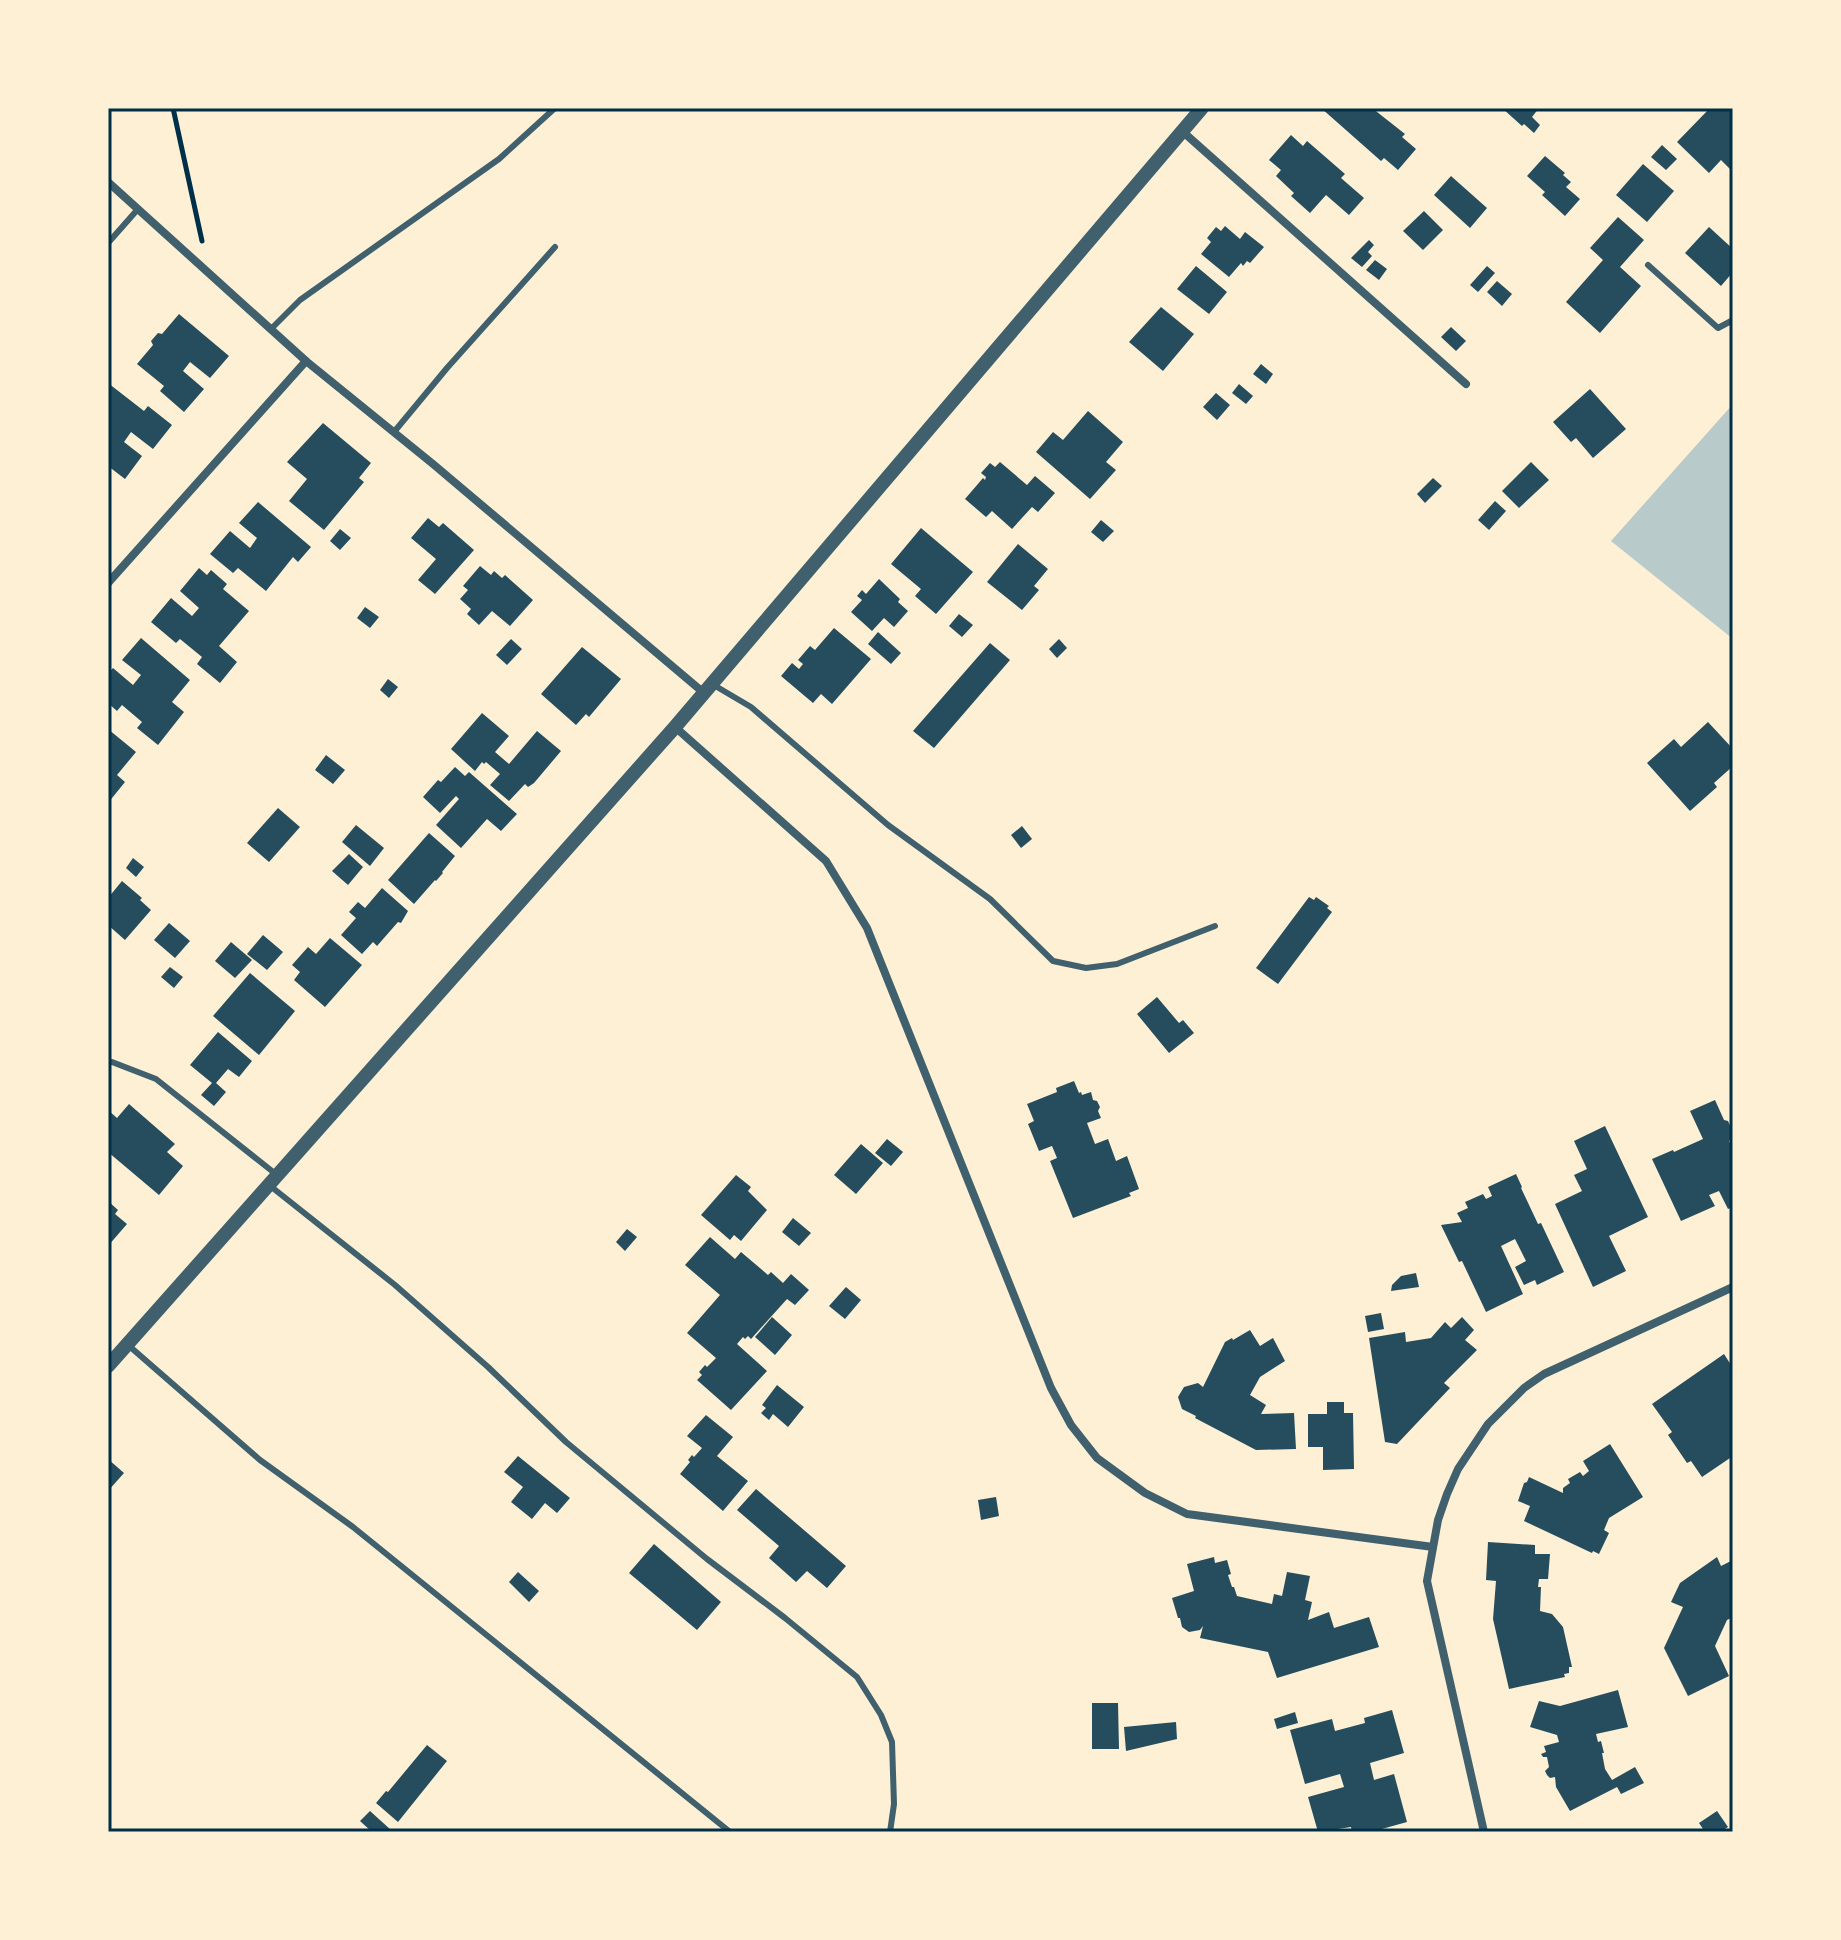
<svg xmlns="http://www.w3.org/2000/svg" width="1841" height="1940" viewBox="0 0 1841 1940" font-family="Cabin,sans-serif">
<rect width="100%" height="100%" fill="#fdf0d5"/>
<path fill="#b9caca" d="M1733,404V639L1611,541Z"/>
<g fill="#264d5e">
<path d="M1321,108H1372L1405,134L1402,137L1416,149L1398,170L1384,158L1381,161Z"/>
<path d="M1502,108H1539L1532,117L1540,125L1534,133L1524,124L1522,126Z"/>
<path d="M1710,108H1733V172L1721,160L1709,173L1677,142Z"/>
<path d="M1291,135L1303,146L1307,141L1345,174L1341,178L1364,198L1349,215L1326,195L1310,213L1291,196L1294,193L1276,176L1281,170L1269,160Z"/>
<path d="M1662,145L1677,159L1666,170L1651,157Z"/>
<path d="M1545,156L1565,173L1563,175L1571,182L1566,187L1580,199L1565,216L1542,195L1545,192L1527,176Z"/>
<path d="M1643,164L1674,191L1647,222L1616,195Z"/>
<path d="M1451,176L1487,208L1470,228L1434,195Z"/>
<path d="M1424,211L1443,230L1423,250L1403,231Z"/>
<path d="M1618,217L1644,240L1620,267L1641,286L1600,333L1566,302L1603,260L1590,248Z"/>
<path d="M1225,226L1240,239L1245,232L1264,247L1250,263L1247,261L1243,266L1241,263L1229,277L1201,254L1211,242L1207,238L1216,227L1221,231Z"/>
<path d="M1709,227L1733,249V272L1721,286L1685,253Z"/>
<path d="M1369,240L1374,245L1368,252L1372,256L1362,267L1351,258Z"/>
<path d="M1375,260L1387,269L1379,280L1366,270Z"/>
<path d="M1196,266L1227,292L1209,314L1177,289Z"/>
<path d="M1487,266L1495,273L1478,292L1470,285Z"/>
<path d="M1497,281L1512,294L1502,306L1487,292Z"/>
<path d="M1161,307L1194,334L1163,371L1129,342Z"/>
<path d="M179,314L229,356L210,378L190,362L183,371L204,389L184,412L160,391L164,386L137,364L153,345L151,341L158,333L162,334Z"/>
<path d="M1451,327L1466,341L1456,351L1441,337Z"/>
<path d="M1261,364L1273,374L1266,384L1253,374Z"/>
<path d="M108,383L144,411L148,406L172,425L153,449L131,432L124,442L142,456L125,479L108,466Z"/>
<path d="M1239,384L1253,396L1246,404L1232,393Z"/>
<path d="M1590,389L1626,429L1593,458L1576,438L1571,442L1553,422Z"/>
<path d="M1216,393L1230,405L1217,420L1203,407Z"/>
<path d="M1088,411L1123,442L1106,462L1116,470L1090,499L1036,452L1053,432L1063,440Z"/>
<path d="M323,423L371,463L359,478L364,482L324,530L289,501L307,479L287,462Z"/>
<path d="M1000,462L1027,485L1035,476L1055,493L1038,512L1032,507L1012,529L992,511L986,517L965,499L983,478L985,480L986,477L981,473L990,463L995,467Z"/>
<path d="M1531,462L1549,480L1519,508L1502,491Z"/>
<path d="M1433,478L1442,486L1425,503L1417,494Z"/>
<path d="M1495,501L1506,511L1489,530L1478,520Z"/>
<path d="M258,502L311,547L298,562L293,557L266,591L238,568L233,573L210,554L230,531L250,548L257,538L239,523Z"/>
<path d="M428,518L439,527L443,523L474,550L435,594L418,580L436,559L411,538Z"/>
<path d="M1101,520L1114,531L1103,542L1091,532Z"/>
<path d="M921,528L973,572L936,614L915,596L921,589L891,564Z"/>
<path d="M340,529L351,538L340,550L330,541Z"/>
<path d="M1018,544L1048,569L1034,586L1039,590L1022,610L987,582Z"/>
<path d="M480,566L491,575L494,571L502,578L505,575L533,600L510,626L492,611L479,625L467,614L471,609L460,599L468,590L463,586Z"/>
<path d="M199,568L207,575L211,570L227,584L223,589L249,611L219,646L237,662L220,683L197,664L202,657L180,639L176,643L151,622L171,598L192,616L199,608L180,591Z"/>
<path d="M879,579L900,599L898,602L908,611L894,627L884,618L872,631L851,612L862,600L857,596L862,590L866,594Z"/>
<path d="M365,607L379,617L370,628L357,618Z"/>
<path d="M959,614L973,625L962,637L949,626Z"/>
<path d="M834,628L871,659L832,704L821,694L813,703L781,676L792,663L799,669L803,664L798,660L810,646L815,650Z"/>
<path d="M878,632L901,653L891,664L868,644Z"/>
<path d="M141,638L190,680L172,702L184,712L158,745L137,728L142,722L122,705L117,711L108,703V673L113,668L133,685L141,675L122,660Z"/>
<path d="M511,639L522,649L507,665L496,655Z"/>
<path d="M1059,639L1067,648L1057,658L1049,649Z"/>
<path d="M990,643L1010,660L934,748L913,731Z"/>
<path d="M582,647L621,679L589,717L586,714L576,725L541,694Z"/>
<path d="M388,679L398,687L389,698L380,690Z"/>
<path d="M482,713L509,736L495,752L509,764L537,731L561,751L534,783L528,787L525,784L509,801L490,785L500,774L486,762L484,764L482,762L475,771L451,749Z"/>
<path d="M1708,722L1733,749V766L1714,783L1717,787L1690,811L1647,763L1674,739L1681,747Z"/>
<path d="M108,729L136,752L117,775L125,782L108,803Z"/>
<path d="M326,755L345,770L333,784L315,770Z"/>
<path d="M455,767L465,776L469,772L517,814L501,831L487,819L461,848L436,825L459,799L456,796L440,813L423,797L438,780L441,782Z"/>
<path d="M278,808L300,827L269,862L247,843Z"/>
<path d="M356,825L384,848L370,866L342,842Z"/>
<path d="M1022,826L1032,839L1021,848L1011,835Z"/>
<path d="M429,833L455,856L442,872L443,873L436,881L435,880L414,904L388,880Z"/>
<path d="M349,854L363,867L348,885L332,871Z"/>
<path d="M133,858L144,867L136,877L126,868Z"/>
<path d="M122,881L142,898L140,900L151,910L125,940L108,925V898Z"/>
<path d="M382,888L408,911L401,923L398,922L377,946L373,942L362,954L341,935L356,918L349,912L358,902L365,908Z"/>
<path d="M1309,897L1314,900L1316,897L1329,906L1327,908L1332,912L1278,984L1256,968Z"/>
<path d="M169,923L190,941L175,958L154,940Z"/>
<path d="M263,935L283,952L267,970L247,954Z"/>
<path d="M330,938L362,965L325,1007L294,980L300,972L292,965L308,947L316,954Z"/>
<path d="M231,942L252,960L235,978L215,961Z"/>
<path d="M170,967L183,977L174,988L161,977Z"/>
<path d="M250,973L295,1011L259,1055L213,1016Z"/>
<path d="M1157,997L1179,1023L1183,1020L1194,1033L1169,1053L1137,1014Z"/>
<path d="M218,1032L252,1061L239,1077L228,1069L216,1083L226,1092L214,1106L201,1095L212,1083L190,1065Z"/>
<path d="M1074,1081L1079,1093L1081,1092L1082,1095L1091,1092L1093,1100L1097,1101L1100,1107L1098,1111L1101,1118L1087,1123L1095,1144L1108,1139L1116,1161L1127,1156L1139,1189L1129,1193L1131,1196L1073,1218L1050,1161L1057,1158L1052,1146L1039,1151L1028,1124L1034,1121L1027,1104L1057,1092L1056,1088Z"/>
<path d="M1715,1100L1724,1120L1728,1121L1731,1128L1730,1132L1733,1138L1729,1141L1733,1149V1207L1728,1209L1719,1191L1709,1195L1715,1206L1681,1221L1652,1159L1673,1150L1674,1152L1703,1139L1690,1111Z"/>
<path d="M129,1104L175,1144L167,1152L183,1166L159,1195L108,1152V1110L117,1118Z"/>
<path d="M1605,1126L1648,1217L1609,1236L1626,1271L1593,1287L1555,1204L1582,1191L1574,1175L1587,1169L1574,1141Z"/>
<path d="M887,1139L903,1152L891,1166L875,1153Z"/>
<path d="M861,1144L883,1163L856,1194L834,1175Z"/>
<path d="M1516,1174L1522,1187L1521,1188L1538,1224L1541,1223L1564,1272L1537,1285L1535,1280L1524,1285L1515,1267L1526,1261L1515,1239L1501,1246L1523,1294L1486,1312L1462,1261L1459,1262L1441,1225L1462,1222L1457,1213L1468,1208L1465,1202L1483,1194L1486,1199L1492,1196L1488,1187Z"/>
<path d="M736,1175L751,1187L748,1191L767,1210L741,1241L734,1235L730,1240L701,1215Z"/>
<path d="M108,1201L118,1210L115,1214L127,1224L108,1246Z"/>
<path d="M793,1218L811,1233L799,1246L782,1232Z"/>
<path d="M627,1229L637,1237L625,1251L616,1242Z"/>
<path d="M710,1237L735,1259L741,1252L768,1275L771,1272L783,1283L791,1274L809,1290L795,1305L787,1299L751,1339L748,1336L745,1339L743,1337L737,1344L767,1371L731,1410L697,1380L702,1375L699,1372L705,1365L707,1367L716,1358L687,1333L720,1295L685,1265Z"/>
<path d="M1416,1273L1419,1287L1391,1291L1392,1285L1401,1276Z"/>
<path d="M846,1287L861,1300L845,1319L829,1306Z"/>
<path d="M1381,1313L1384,1329L1368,1332L1365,1316Z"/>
<path d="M772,1317L792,1335L775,1355L755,1337Z"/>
<path d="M1462,1317L1474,1330L1465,1340L1477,1350L1444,1383L1450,1388L1397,1444L1385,1442L1369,1338L1405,1332L1406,1342L1431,1338L1445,1322L1451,1328Z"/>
<path d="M1250,1330L1260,1346L1273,1338L1285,1361L1260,1377L1250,1395L1266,1405L1261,1414L1294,1413L1296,1449L1256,1450L1195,1418L1196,1416L1182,1409L1178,1397L1184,1387L1198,1383L1203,1387L1225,1342L1232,1338L1233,1340Z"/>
<path d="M1724,1354L1733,1368V1456L1702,1477L1691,1461L1687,1463L1668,1435L1672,1432L1652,1404Z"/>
<path d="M777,1385L804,1407L788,1427L773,1414L769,1420L761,1413L766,1408L762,1405Z"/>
<path d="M1327,1402H1344V1413H1353L1354,1469L1323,1470V1447H1308V1414H1327Z"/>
<path d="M706,1415L733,1437L717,1456L748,1481L723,1511L680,1474L690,1462L688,1460L692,1455L694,1457L702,1448L687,1436Z"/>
<path d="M1610,1444L1643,1497L1609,1518L1604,1530L1609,1533L1599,1554L1593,1551L1592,1553L1524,1521L1530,1506L1518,1501L1524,1483L1527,1482L1529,1477L1563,1493V1488L1570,1483L1568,1479L1580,1472L1583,1476L1589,1471L1583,1461Z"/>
<path d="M518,1456L570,1498L557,1513L545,1503L532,1519L511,1502L523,1487L504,1472Z"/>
<path d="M108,1459L124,1473L108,1491Z"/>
<path d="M756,1489L846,1566L827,1588L807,1571L796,1582L769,1558L779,1546L737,1510Z"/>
<path d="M996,1497L999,1516L981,1520L978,1500Z"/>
<path d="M1488,1542L1535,1545V1554H1550L1548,1579H1539L1538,1587H1541L1540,1611L1552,1614L1563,1627L1572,1667H1569V1673L1564,1674L1565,1677L1509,1689L1493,1619L1496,1581L1486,1580Z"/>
<path d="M654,1544L721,1602L697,1630L629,1573Z"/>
<path d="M1214,1557L1215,1563L1227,1560L1231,1574L1228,1575L1232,1587H1234L1237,1596L1272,1604L1274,1594L1282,1596L1287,1572L1310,1576L1305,1600L1312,1602L1308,1620L1329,1612L1334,1628L1369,1617L1379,1647L1277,1678L1268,1652L1200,1638L1203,1626L1200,1630L1189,1632L1182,1627L1180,1618H1178L1172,1598L1194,1591L1187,1564Z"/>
<path d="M1717,1557L1721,1566L1733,1560V1617L1727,1620L1715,1646L1729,1676L1688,1696L1664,1648L1683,1607L1671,1602L1680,1583Z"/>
<path d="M518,1572L539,1591L529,1602L509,1582Z"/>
<path d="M1618,1690L1628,1727L1596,1734L1598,1742L1601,1741L1604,1753H1602L1605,1769L1612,1780L1635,1767L1644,1783L1621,1794L1617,1787L1570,1811L1556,1787L1555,1777L1550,1778L1547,1775L1545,1771L1549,1767L1547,1757H1543L1541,1754L1546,1752L1544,1746L1559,1742L1557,1735L1530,1727L1539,1701L1560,1706Z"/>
<path d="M1092,1703H1118L1119,1749H1092Z"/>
<path d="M1392,1710L1404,1753L1370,1763L1374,1780L1394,1774L1407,1822L1371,1832H1352L1351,1827L1318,1832L1308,1797L1344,1787L1340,1774L1305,1784L1290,1730L1332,1719L1335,1731L1365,1723L1364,1718Z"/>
<path d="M1295,1712L1298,1723L1277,1729L1274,1719Z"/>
<path d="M1176,1722L1177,1739L1126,1751L1124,1727Z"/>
<path d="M427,1745L447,1761L398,1822L376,1803L386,1791L388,1792Z"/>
<path d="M370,1811L391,1830L389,1832H372L360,1821Z"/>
<path d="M1717,1811L1728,1827L1720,1832H1705L1699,1823Z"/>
</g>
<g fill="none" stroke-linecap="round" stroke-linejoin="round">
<path stroke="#003049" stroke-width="5" d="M173,108L202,241"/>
<g stroke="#3f606c" stroke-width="6">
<path d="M108,243L138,209"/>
<path d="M1648,265L1718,328L1733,320"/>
<path d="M271,329L300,300L499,159L555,108"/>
<path d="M394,432L447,368L555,247"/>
<path d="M712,684L751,707L888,825L990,899L1053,961L1086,968L1117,964L1215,926"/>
<path d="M108,1062H112L156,1079L277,1175"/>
<path d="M269,1185L395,1285L488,1367L566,1442L707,1559L785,1618L857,1677L881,1715L892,1742L894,1804L890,1832"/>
<path d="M128,1345L260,1460L353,1527L730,1832"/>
</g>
<g stroke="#3f606c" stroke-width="8">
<path d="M1182,131L1466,384"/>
<path d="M108,182L306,361L433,464L704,693"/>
<path d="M108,583L306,361"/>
<path d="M675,727L826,861L867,928L1051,1388L1071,1425L1097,1458L1145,1493L1187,1514L1433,1547"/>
<path d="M1484,1832L1427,1581L1438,1520L1447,1494L1458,1469L1488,1424L1524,1388L1544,1374L1733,1287"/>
</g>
<path stroke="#3f606c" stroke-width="14" d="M108,1366L675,727L1202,108"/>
</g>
<rect width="1841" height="1940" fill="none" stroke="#fdf0d5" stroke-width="220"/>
<rect x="110" y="110" width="1621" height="1720" fill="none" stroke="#003049" stroke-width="3"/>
</svg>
